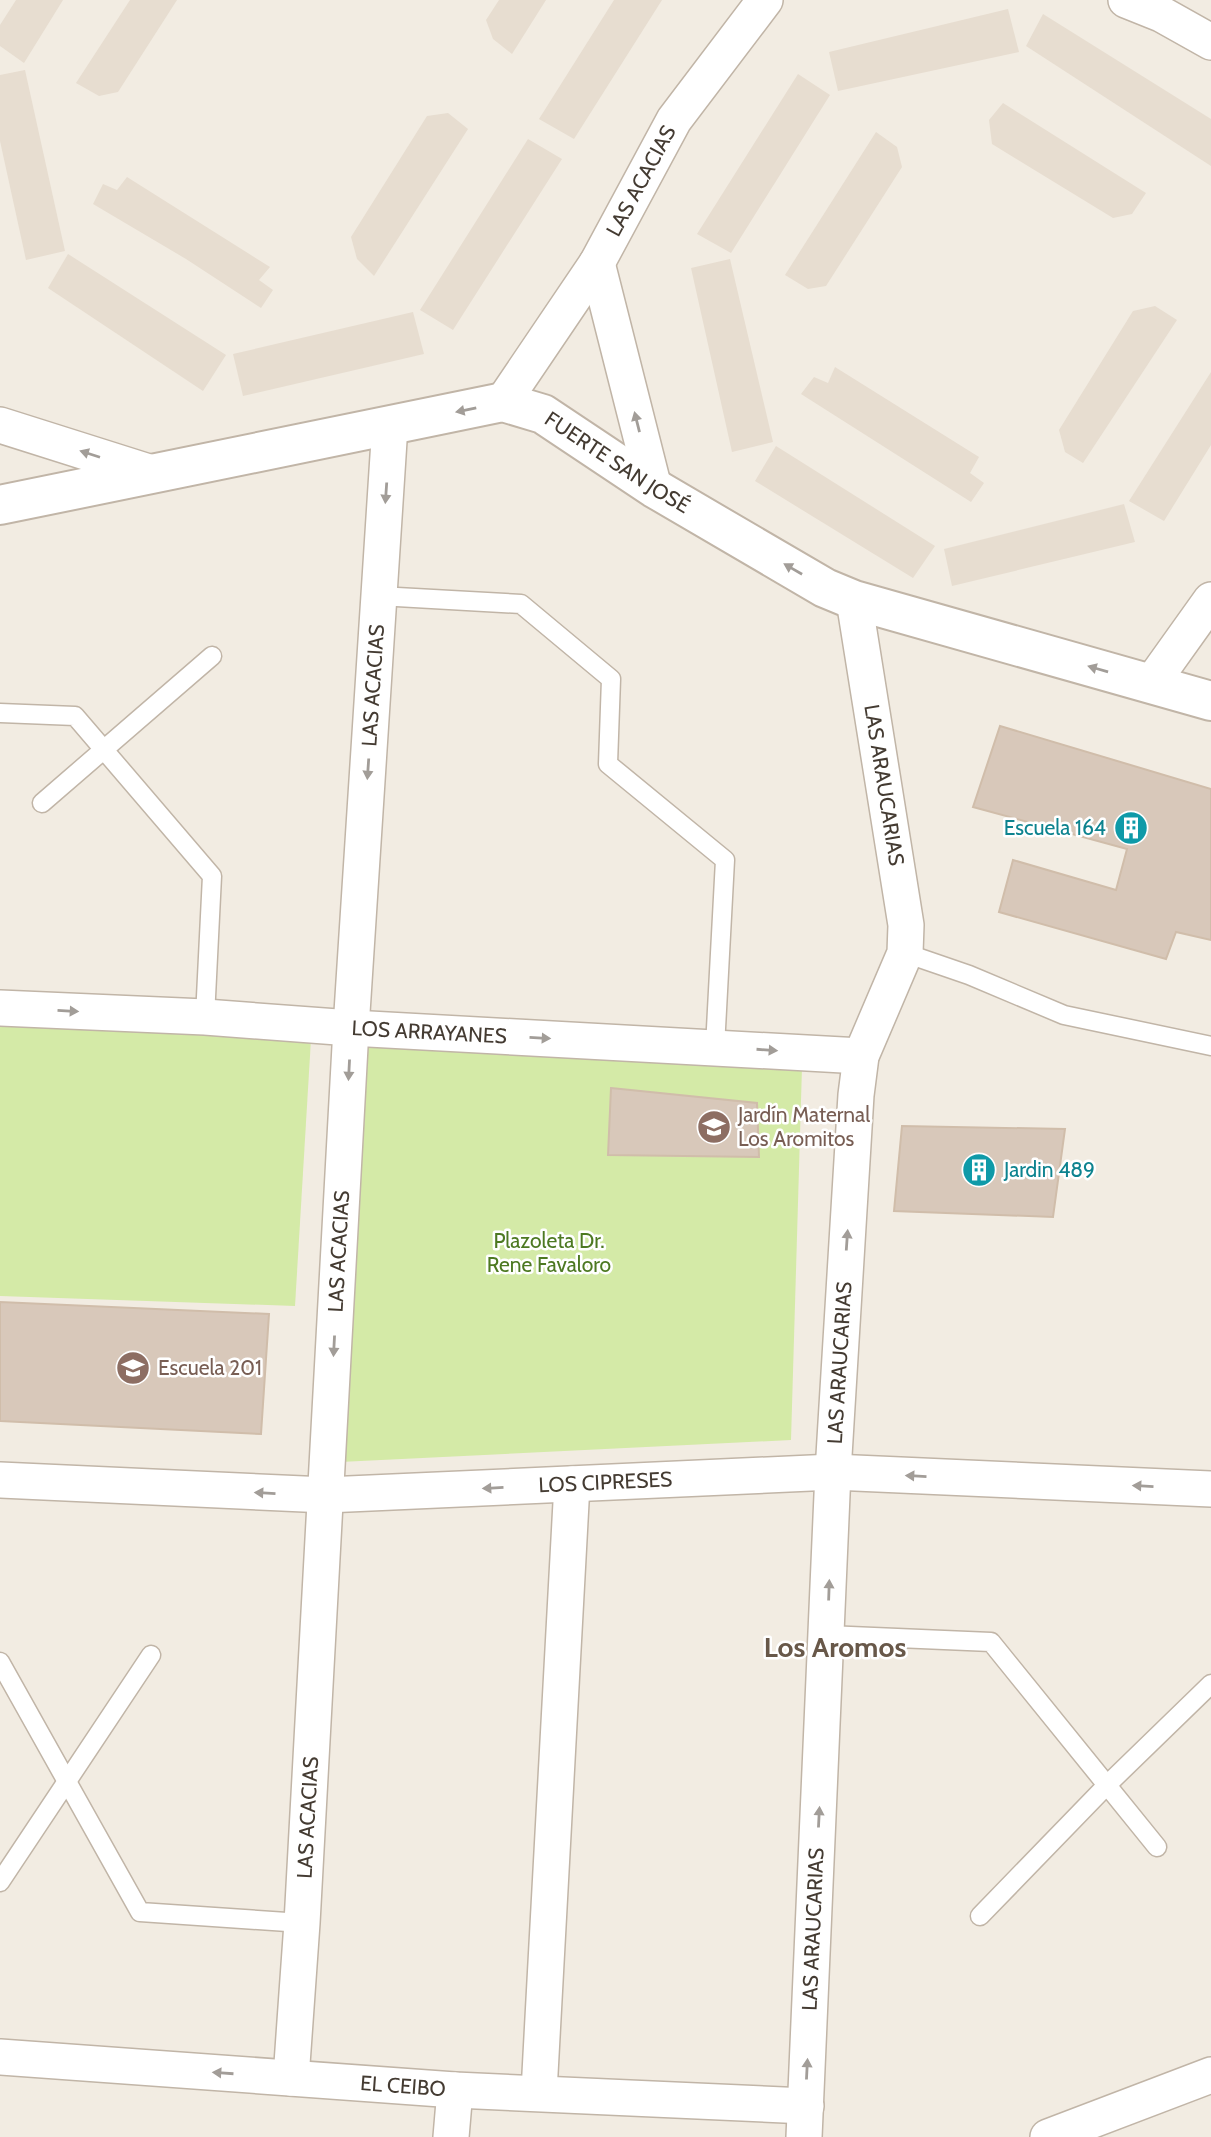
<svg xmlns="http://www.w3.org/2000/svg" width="1211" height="2137" viewBox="0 0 1211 2137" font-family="Cabin,sans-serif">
<rect width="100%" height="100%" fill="#f2ece2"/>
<g fill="#e7ddd0">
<path d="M16,0H63L24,63L0,46V25Z"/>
<path d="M130,0H177L118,92L99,96L76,83Z"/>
<path d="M499,0H546L512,54L493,39L486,20Z"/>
<path d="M614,0H662L574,139L539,119Z"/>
<path d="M1008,9L1019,52L838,91L829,52Z"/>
<path d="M1043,14L1211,119V166L1026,46Z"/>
<path d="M25,70L65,251L26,260L0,141V75Z"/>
<path d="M798,74L830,95L731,253L697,234Z"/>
<path d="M1003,103L1146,193L1132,214L1113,218L992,144L989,120Z"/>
<path d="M448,113L468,129L374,276L357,259L351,237L427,116Z"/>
<path d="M876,132L897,147L902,167L826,286L808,289L785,275Z"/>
<path d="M528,139L562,159L453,330L420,310Z"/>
<path d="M127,177L270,267L259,280L273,290L261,308L186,259L93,204L103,184L117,190Z"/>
<path d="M68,254L226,355L203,391L48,288Z"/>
<path d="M730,259L773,442L732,452L691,268Z"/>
<path d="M1155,306L1177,320L1083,463L1065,452L1059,430L1133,311Z"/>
<path d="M413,312L424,354L243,396L233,354Z"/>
<path d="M835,367L979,457L970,473L984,483L971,502L801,394L814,377L828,383Z"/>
<path d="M1211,372V445L1164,521L1129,501Z"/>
<path d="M776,446L935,546L913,578L755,481Z"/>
<path d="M1124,504L1135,542L952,586L944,549Z"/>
</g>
<g fill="#d4eaa7">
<path d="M0,1023L311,1039L295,1306L0,1296Z"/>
<path d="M359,1045L802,1067L791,1440L340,1462Z"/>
</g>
<g fill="#d8c8ba" stroke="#d0bdaa" stroke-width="2">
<path d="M1000,726L1211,789V940L1176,932L1166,959L999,912L1013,860L1116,890L1127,849L973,807Z"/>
<path d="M611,1088L757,1103L759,1157L608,1155Z"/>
<path d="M902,1126L1065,1129L1053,1217L894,1211Z"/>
<path d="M0,1302L269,1314L261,1434L0,1421Z"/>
</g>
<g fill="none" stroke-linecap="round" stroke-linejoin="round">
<g stroke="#c1b5a7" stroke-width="21">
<g id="service">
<path d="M379,596L521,604L611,679L608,764L725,860L715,1047"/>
<path d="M0,713L75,716L212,876L205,1017"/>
<path d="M42,803L212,656"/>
<path d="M905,953L969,975L1064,1015L1211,1046"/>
<path d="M827,1635L991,1642L1157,1847"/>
<path d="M0,1662L140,1912L302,1923"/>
<path d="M0,1882L151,1655"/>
<path d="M980,1916L1107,1785L1211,1684"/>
</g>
</g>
<g stroke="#c1b5a7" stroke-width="38">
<g id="minor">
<path d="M1126,0L1161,14L1211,42"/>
<path d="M597,263L654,488"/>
<path id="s1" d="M503,402L597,263L674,120L765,0"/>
<path d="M0,425L155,474"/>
<path d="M1151,684L1211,600"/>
<path id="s2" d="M0,1008L205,1017L351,1028L861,1056"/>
<path id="s3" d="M0,1480L326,1495L833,1472L1211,1489"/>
<path id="s4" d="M0,2057L455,2090L806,2106"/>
<path id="s5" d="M291,2078L302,1923L351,1028L390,425"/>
<path d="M539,2092L572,1484"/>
<path d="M451,2137L455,2090"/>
<path id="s6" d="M804,2137L833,1472L856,1095L861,1056L905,953L906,925L854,600"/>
<path d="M1048,2137L1211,2075"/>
</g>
</g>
<g stroke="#c1b5a7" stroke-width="42">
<g id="tertiary">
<path id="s7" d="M0,505L503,402L543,414L654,488L825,588L854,600L1211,701"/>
</g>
</g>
<use href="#service" stroke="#fff" stroke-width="18"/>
<use href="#minor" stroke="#fff" stroke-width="35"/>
<use href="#tertiary" stroke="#fff" stroke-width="38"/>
</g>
<defs><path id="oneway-solid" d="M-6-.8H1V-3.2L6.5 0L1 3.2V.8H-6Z" transform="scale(1.75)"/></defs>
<g fill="#a29d98">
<use href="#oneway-solid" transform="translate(466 410) rotate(168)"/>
<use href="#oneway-solid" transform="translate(637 422) rotate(-104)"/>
<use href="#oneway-solid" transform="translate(90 454) rotate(-162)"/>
<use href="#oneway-solid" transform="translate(386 493) rotate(94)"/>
<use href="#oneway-solid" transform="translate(793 569) rotate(-150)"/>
<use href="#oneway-solid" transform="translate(1098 669) rotate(-164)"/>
<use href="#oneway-solid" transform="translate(368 769) rotate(94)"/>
<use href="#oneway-solid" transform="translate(68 1011) rotate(3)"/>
<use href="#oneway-solid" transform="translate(540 1038) rotate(3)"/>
<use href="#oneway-solid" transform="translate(767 1050) rotate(4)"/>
<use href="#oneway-solid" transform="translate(349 1070) rotate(93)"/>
<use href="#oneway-solid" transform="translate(847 1240) rotate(-86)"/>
<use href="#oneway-solid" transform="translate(334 1346) rotate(93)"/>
<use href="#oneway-solid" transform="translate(916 1476) rotate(-177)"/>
<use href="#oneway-solid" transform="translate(1143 1486) rotate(-177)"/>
<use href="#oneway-solid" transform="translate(493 1488) rotate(177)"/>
<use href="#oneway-solid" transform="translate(265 1493) rotate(-177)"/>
<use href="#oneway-solid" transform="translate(829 1590) rotate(-88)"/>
<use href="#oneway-solid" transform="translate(819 1817) rotate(-87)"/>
<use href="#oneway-solid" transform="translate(807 2069) rotate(-87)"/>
<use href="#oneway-solid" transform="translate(223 2073) rotate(-176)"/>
</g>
<defs>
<g id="building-disc" transform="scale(1.75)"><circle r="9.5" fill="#0f9aa8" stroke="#fff"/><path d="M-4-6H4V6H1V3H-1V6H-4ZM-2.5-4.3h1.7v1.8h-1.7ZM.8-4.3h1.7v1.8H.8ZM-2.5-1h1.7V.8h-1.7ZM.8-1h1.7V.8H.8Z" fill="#fff"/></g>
<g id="school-disc" transform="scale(1.75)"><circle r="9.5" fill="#8d6e63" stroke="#fff"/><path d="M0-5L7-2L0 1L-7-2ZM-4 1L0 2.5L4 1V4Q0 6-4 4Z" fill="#fff"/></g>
</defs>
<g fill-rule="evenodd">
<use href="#building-disc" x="1131" y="828"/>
<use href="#school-disc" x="714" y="1127"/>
<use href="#building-disc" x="979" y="1170"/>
<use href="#school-disc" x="133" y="1368"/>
</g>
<g text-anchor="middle" stroke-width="5" stroke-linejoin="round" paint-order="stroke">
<g font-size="21" fill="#443b32" stroke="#fff">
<text dy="7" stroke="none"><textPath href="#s1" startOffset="261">LAS ACACIAS</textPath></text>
<text dy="7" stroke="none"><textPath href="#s7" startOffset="644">FUERTE SAN JOSÉ</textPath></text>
<text dy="7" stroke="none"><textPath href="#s5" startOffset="1395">LAS ACACIAS</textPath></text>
<text transform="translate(884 785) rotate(81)" y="7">LAS ARAUCARIAS</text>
<text dy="7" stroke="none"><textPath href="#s2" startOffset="430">LOS ARRAYANES</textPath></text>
<text dy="7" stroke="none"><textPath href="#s5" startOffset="828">LAS ACACIAS</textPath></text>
<text dy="7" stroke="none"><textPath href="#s6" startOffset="775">LAS ARAUCARIAS</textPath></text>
<text dy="7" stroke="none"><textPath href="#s3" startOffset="606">LOS CIPRESES</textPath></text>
<text dy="7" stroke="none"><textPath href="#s5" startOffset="261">LAS ACACIAS</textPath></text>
<text dy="7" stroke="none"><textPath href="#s6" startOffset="208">LAS ARAUCARIAS</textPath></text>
<text dy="7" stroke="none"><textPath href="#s4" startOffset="404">EL CEIBO</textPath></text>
</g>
<g font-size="21" fill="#0d838f" stroke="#fff" text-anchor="end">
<text x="1106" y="835">Escuela 164</text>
<text x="1004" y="1177" text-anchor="start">Jardin 489</text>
</g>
<g font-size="21" fill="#785e54" stroke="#fff" text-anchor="start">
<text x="738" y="1122">Jardín Maternal<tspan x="738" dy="24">Los Aromitos</tspan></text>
<text x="158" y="1375">Escuela 201</text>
</g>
<g font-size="21" fill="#4d7922" stroke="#fff">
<text x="549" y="1248">Plazoleta Dr.<tspan x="549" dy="24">Rene Favaloro</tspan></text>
</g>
<g font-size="28" font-weight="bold" fill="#685849" stroke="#fff">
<text x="835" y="1657">Los Aromos</text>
</g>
</g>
</svg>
